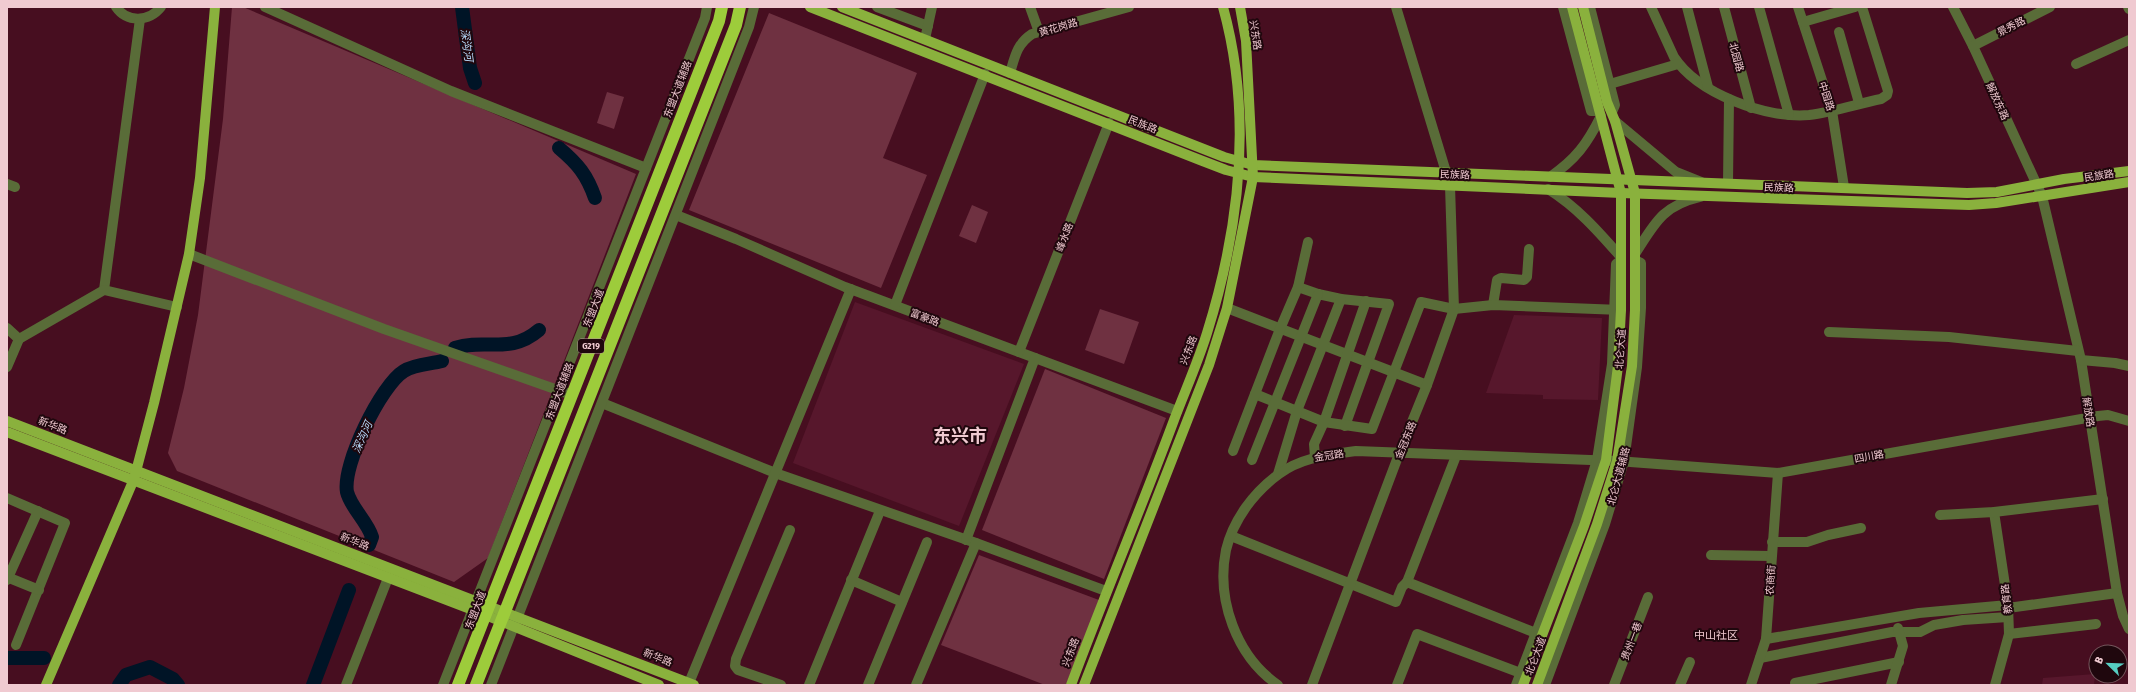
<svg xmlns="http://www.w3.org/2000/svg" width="2136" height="692" viewBox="0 0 2136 692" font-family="'Fira Sans Condensed','Noto Sans SC',sans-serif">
<rect width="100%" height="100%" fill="#470e20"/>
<g fill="#57172c">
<path d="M855,302L1024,364L959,526L793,463Z"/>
<path d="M1514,315L1602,318L1598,400L1543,399V395L1486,393Z"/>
<path d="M2095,674L2094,685H2042L2043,678Z"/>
</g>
<g fill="#6f3141">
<path d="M232,7H243L636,174L488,558L454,582L177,471L168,453L184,388L198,315L223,119Z"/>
<path d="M769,13L917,73L883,158L927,175L881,288L689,210Z"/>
<path d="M607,92L624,97L614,129L597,123Z"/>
<path d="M972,205L988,212L976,243L959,236Z"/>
<path d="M1100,309L1139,322L1124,364L1085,350Z"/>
<path d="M1045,369L1166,418L1104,579L982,530Z"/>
<path d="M979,555L1099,600L1066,685H1045L941,645Z"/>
</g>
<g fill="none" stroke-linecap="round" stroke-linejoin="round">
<g stroke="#001426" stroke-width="14">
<path d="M462,7L470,68L475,83"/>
<path d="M559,148C578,164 587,175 595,198"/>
<path d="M455,348C485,338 510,355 539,330"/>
<path d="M369,545L372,537C367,521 351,508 347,492C342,465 381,385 404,371C415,364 431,364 442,361"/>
<path d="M7,658H44"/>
<path d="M119,685L126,675L150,667L173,679L178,685"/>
<path d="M313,685L349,590"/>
</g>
<g stroke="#596c38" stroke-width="10">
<path d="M116,7C127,23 149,22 161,7"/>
<path d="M265,7L451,91L646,168"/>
<path d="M877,7L928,26"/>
<path d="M1030,7L1039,32"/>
<path d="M1396,7L1446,172"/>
<path d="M1563,7L1591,111H1599"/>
<path d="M1590,7L1615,105L1612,112"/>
<path d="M1651,7L1674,57C1698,94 1767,119 1809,115C1834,112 1857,104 1881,99L1887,95L1888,91L1862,7"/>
<path d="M1687,7L1708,87"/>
<path d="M1724,7L1751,108"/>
<path d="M1759,7L1789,115"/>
<path d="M1798,7L1832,111L1844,187"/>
<path d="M1953,7L1973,46L2042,196L2081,360L2117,593L2123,616L2129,629"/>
<path d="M2128,7L2129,9"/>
<path d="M1803,22L1855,7"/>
<path d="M1839,32L1859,103"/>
<path d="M925,39L932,7"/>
<path d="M1973,46L2050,7"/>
<path d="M2076,64L2129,40"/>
<path d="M1010,73C1015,56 1017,44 1032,34L1129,7"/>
<path d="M1603,86L1678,64"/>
<path d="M1615,121L1676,172L1701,182"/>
<path d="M1550,177C1576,159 1587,144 1601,116"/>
<path d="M1728,183L1729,99"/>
<path d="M7,184L15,187"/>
<path d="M1548,189C1577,207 1598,231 1620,256"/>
<path d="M676,215L736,239L845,287L1177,411"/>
<path d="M189,254L384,329L572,395"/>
<path d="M1635,254C1655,223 1662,206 1700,197"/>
<path d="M1298,287L1318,294L1341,299L1389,304L1345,426"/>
<path d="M104,290L140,19"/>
<path d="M895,305L985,74"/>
<path d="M1493,305L1497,280L1501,278L1524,280L1527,277L1529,249"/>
<path d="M1227,308L1427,385"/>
<path d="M7,328L19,339"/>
<path d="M1829,332L1949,337L2078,351"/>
<path d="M1019,352L1109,123"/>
<path d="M2081,360L2115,363L2129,366"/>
<path d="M7,367L19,339L104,290L177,307"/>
<path d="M1255,394L1324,422L1372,429L1421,302L1454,309L1493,305L1621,310"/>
<path d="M602,403L778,474L976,543L1106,591"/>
<path d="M1233,451L1280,329L1298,287L1308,242"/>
<path d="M1456,456L1407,582L1541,635"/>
<path d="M1315,457L1314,444L1324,422L1366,301"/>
<path d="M1252,460L1318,294"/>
<path d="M1278,474L1297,411L1341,299"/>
<path d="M7,498L65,523L16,645"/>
<path d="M1994,512L2008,605L2009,634L1995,685"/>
<path d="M1940,515L1994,512L2103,499"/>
<path d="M1231,536L1396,602L1402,587L1407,582"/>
<path d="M966,540L1035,358"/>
<path d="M1772,542H1807L1828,535L1861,528"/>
<path d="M1711,555L1771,556"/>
<path d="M7,577L39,590"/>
<path d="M7,580L38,511"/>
<path d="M851,580L902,602"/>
<path d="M2008,608L2117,593"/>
<path d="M2009,634L2096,624"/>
<path d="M1766,639L1919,613L2008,605"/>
<path d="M1760,658L1892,632H1920L1934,625L1963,620L2008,617"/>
<path d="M689,683L851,289"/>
<path d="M1795,683L1899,662"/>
<path d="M346,685L388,578"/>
<path d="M443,685L705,18L707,7"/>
<path d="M491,685L749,27L754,7"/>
<path d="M781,685L738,670L735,666L736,659L790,530"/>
<path d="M809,685L880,511"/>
<path d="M868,685L927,542"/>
<path d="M916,685L976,543"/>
<path d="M1278,685C1236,656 1216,599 1226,550C1233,520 1254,492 1279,474C1302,457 1329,455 1356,451L1617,461L1778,473L2098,416L2108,415L2129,421"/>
<path d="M1312,685L1399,454L1427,385L1454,309L1450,186"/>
<path d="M1397,685L1417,634L1526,675"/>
<path d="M1516,685L1578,523L1597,460L1612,364L1616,264L1620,261"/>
<path d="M1545,685L1605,524L1624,461L1637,367L1641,308V263L1635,260"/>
<path d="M1614,685L1648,597"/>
<path d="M1680,685L1690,662"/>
<path d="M1751,685L1766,639L1778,473"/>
<path d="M1891,685L1903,646L1898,628"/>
</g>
<g stroke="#8ab13d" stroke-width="10">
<path d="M810,7L1200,160L1226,170L1253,177L1621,193L1969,205L1996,203L2129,182"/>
<path d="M842,7L1224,157L1253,165L1967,193L1997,192L2064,179L2129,171"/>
<path d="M7,421L694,685"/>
<path d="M7,432L473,610L659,685"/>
<path d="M46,685L134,479L154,403L189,254L200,178L215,7"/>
<path d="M1071,685C1104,596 1141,509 1174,420C1185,391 1198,362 1207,333C1240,227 1253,116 1223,7"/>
<path d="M1084,685L1209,365L1227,308L1253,177L1246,41L1240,7"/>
<path d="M1523,685L1584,526L1606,460L1618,366L1621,310V193L1572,7"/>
<path d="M1537,685L1597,524L1617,461L1632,366L1635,310V193L1615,121L1607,102L1583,7"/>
</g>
<g stroke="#9dcc3b" stroke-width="12">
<path d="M458,685L719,21L722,7"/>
<path d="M476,685L736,25L740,7"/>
</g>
</g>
<g text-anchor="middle" stroke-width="4" stroke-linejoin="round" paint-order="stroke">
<rect fill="#1f070d" stroke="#b19096" stroke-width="1" x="578" y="339" width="26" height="14" rx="3"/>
<g font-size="9" font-weight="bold" fill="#f0cad1">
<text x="591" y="349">G219</text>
</g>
<g font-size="10" fill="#f0cad1" stroke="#1f070d">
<text transform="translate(2011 26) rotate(-27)" y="4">景秀路</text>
<text transform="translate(1058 27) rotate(-16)" y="4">黄花岗路</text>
<text transform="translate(1256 35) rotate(81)" y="4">兴东路</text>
<text transform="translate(1737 57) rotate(75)" y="4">北园路</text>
<text transform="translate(677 89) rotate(-69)" y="4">东盟大道辅路</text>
<text transform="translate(1827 96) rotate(72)" y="4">中园路</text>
<text transform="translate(1998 101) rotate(65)" y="4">解放东路</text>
<text transform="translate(1143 124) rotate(22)" y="4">民族路</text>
<text transform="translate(1455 174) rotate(2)" y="4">民族路</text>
<text transform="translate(2099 175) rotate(-9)" y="4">民族路</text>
<text transform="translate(1779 187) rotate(2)" y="4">民族路</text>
<text transform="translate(1064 237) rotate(-69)" y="4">峰水路</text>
<text transform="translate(593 308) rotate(-69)" y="4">东盟大道</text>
<text transform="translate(925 317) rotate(21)" y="4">富豪路</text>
<text transform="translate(1620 349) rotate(-86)" y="4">北仑大道</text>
<text transform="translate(1188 350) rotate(-69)" y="4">兴东路</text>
<text transform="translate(559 391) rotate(-69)" y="4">东盟大道辅路</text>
<text transform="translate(2089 412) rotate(81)" y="4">解放路</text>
<text transform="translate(53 425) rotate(21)" y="4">新华路</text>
<text transform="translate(1405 440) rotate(-68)" y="4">金冠东路</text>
<text transform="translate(1329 455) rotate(-9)" y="4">金冠路</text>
<text transform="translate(1869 456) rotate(-10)" y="4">四川路</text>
<text transform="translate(1618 476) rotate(-75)" y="4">北仑大道辅路</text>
<text transform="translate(355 541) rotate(22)" y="4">新华路</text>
<text transform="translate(1770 580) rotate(-86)" y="4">农商街</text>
<text transform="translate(2006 599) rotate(-97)" y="4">教育路</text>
<text transform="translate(475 610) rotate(-69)" y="4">东盟大道</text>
<text transform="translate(1631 641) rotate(-69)" y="4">贵州一巷</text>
<text transform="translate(1070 652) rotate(-69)" y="4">兴东路</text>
<text transform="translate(1535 656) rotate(-69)" y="4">北仑大道</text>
<text transform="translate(658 657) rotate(22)" y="4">新华路</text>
</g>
<g font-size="11" font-style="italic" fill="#b8dcfc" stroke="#1f070d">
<text transform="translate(467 45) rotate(82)" y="4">深沟河</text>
<text transform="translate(362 437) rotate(-66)" y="4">深沟河</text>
</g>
<g font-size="11" fill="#f0cad1" stroke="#1f070d">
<text x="1716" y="639">中山社区</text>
</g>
<g font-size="18" font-weight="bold" fill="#f0cad1" stroke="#1f070d">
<text x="960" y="442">东兴市</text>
</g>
</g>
<rect width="2136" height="692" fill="none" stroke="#f0cad1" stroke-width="16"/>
<g transform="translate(2108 664) rotate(293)"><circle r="19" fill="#1f070d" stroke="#73555b"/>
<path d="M0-3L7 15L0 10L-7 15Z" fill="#57cec2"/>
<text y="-6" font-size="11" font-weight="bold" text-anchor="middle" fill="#f0cad1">B</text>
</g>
</svg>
